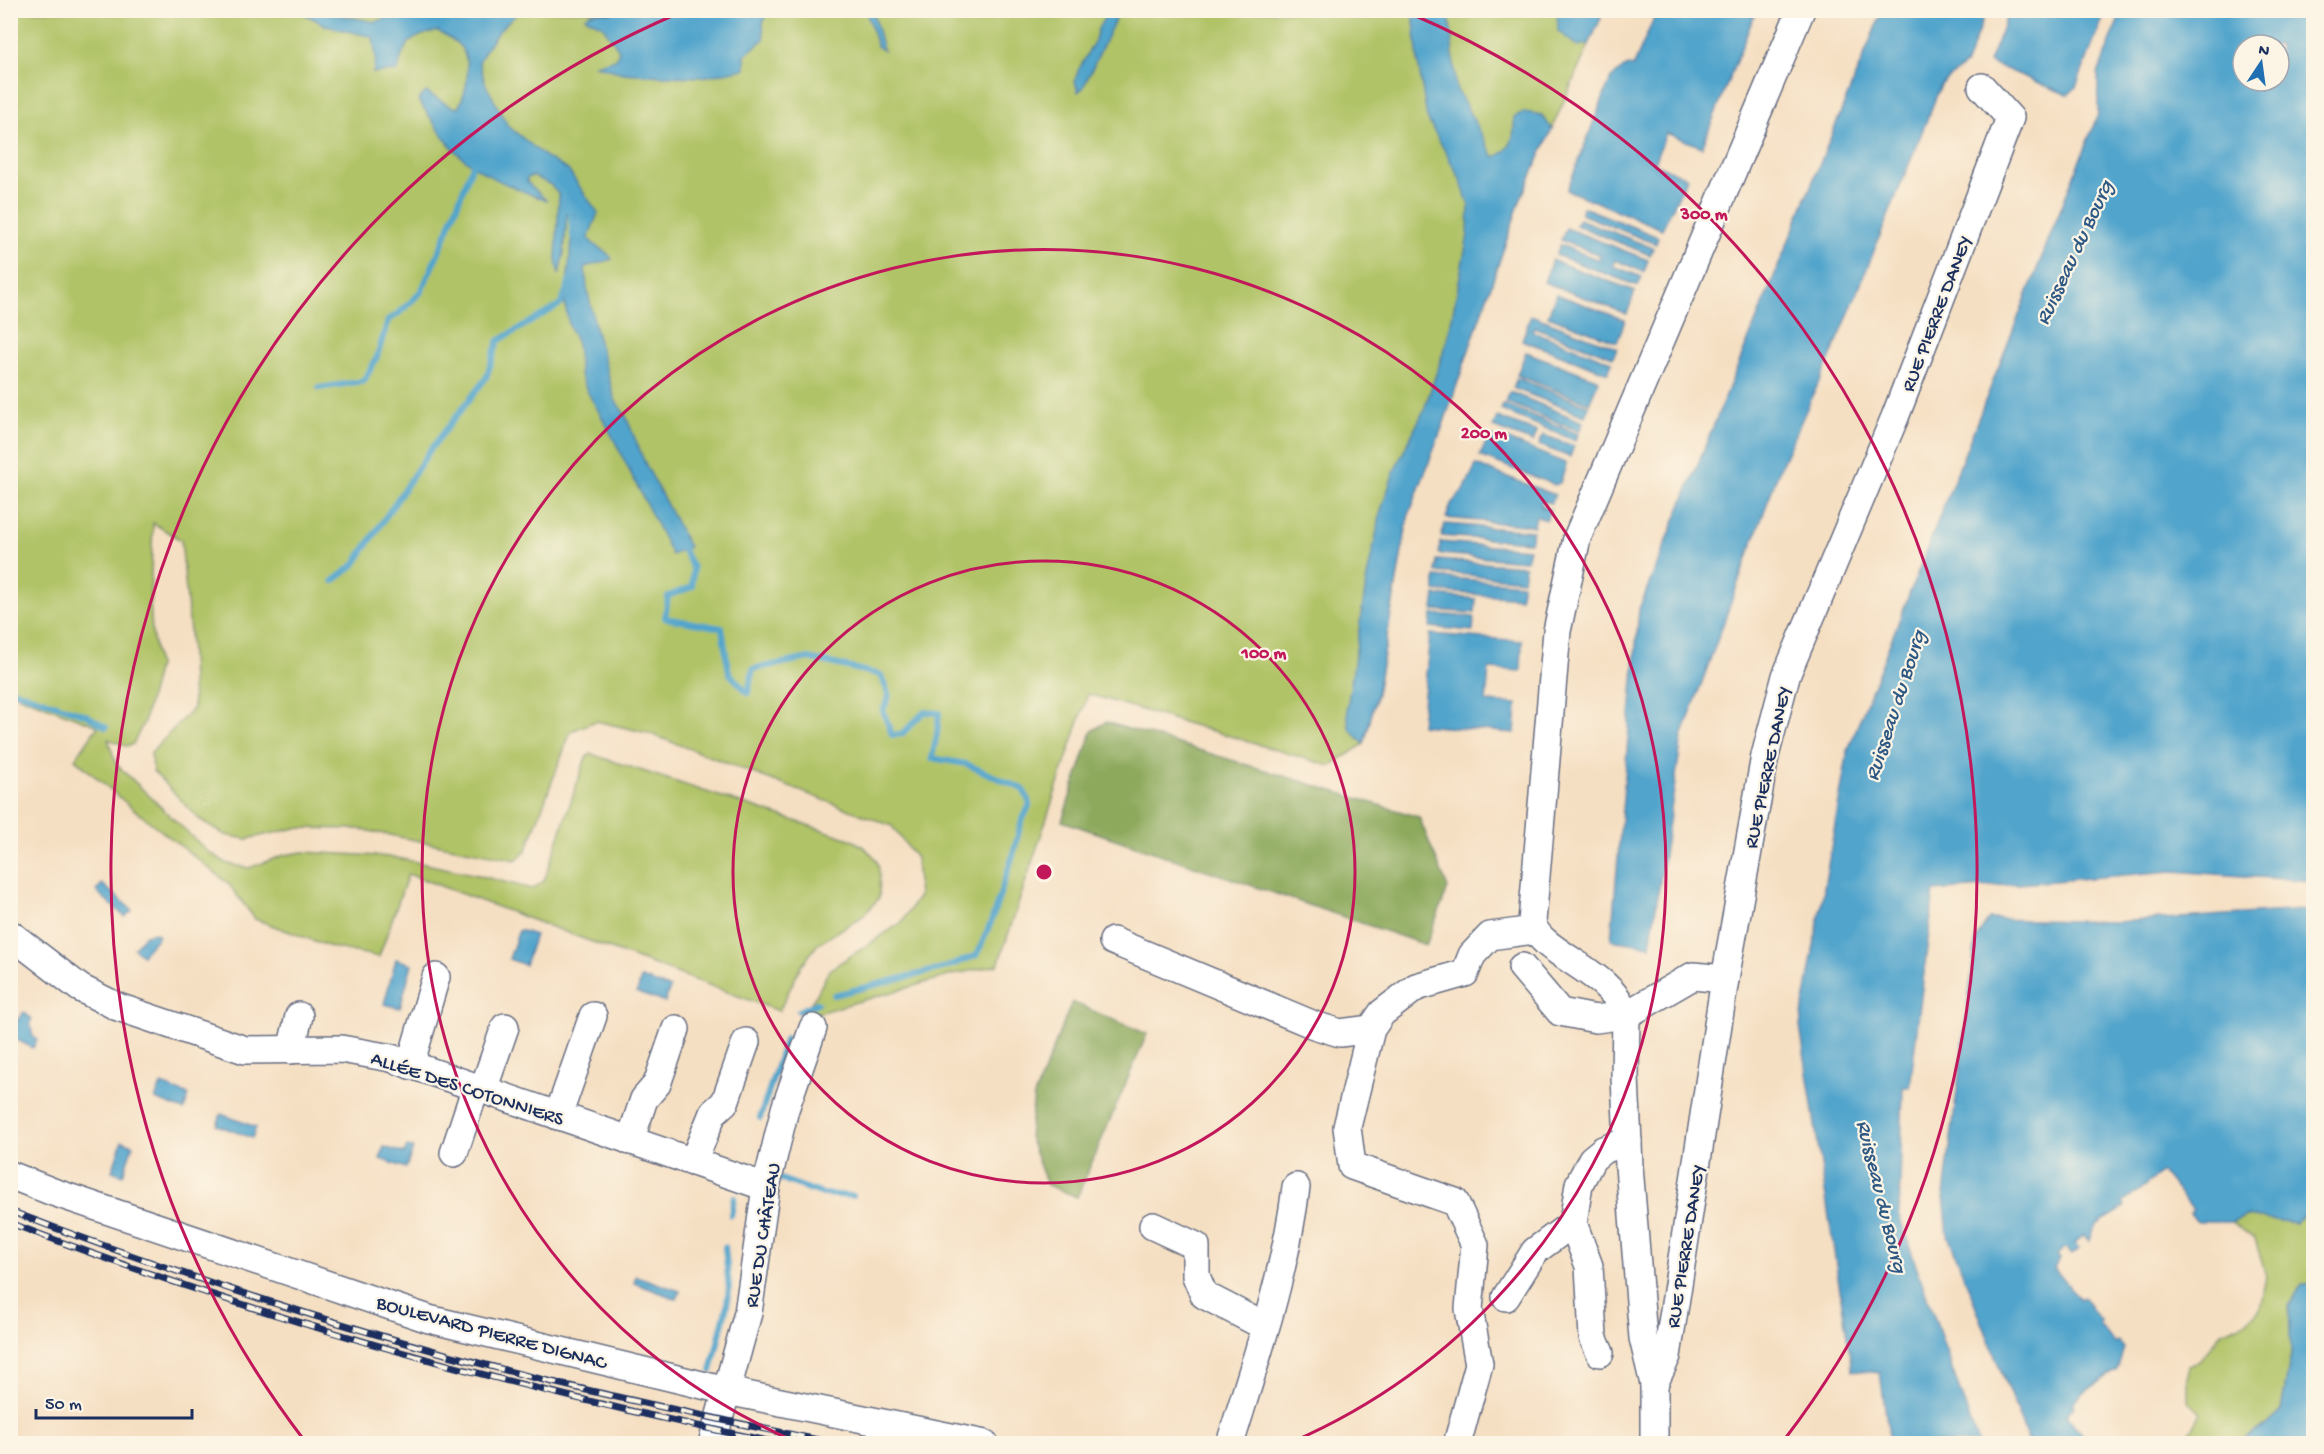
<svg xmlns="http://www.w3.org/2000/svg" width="2324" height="1454" viewBox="0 0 2324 1454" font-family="'Gochi Hand',sans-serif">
<rect width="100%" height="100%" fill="#fcf5e5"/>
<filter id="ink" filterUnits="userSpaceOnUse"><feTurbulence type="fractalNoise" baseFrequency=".0167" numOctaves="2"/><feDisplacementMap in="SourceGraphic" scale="12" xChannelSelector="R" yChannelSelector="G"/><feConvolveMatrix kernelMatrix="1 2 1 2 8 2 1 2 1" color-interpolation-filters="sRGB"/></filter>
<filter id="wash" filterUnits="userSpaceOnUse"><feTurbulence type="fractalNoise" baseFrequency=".008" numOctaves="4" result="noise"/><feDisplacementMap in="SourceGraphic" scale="24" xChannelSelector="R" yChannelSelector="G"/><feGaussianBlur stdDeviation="1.35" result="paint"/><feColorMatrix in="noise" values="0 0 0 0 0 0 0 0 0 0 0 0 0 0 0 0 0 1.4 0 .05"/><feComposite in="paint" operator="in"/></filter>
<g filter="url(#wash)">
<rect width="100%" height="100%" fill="#f5dfc2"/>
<g fill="#b0c366" stroke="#667962" stroke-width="1.5">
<path d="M10,11H1604L1521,198L1443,425L1408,517L1377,693L1364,744L1330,766L1088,694L998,965L956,974L800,1018L817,994L829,970L901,923L919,896L916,858L892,826L648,733L596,721L571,731L526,851L516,860L359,829L296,828L247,839L225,835L200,820L153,771L151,753L193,708L190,632L181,540L153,523L150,600L152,632L158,666L144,722L133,744L126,746L108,739L116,764L207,851L228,864L249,868L284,855L303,852L379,856L397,858L473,874L532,889L544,881L586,757L591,754L853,840C883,859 880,864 879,898L863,916L818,944L801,966L779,1011L408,874L379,957L331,947L255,919L228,883L132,808L75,759L98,726L11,693Z"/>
<path d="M2313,1206V1284L2302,1285L2290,1306L2291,1354L2281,1411L2264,1427L2238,1443L2184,1444L2200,1412L2188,1402V1366L2199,1362L2222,1332L2247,1321L2260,1309L2266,1276L2255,1239L2231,1222L2246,1216L2295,1223Z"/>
</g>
<g fill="#8ca95b" stroke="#546c5c" stroke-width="1.5">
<path d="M1106,722L1419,817L1448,888L1426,945L1062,821L1092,731Z"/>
<path d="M1072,1002L1147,1034L1077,1197L1047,1185L1029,1137L1034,1096Z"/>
</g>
<g fill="#51a4cc" stroke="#366a95" stroke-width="1.5" fill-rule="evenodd">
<path d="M2122,10L2313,11V881L2172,871L1934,891L1910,1087H1903L1899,1216L1978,1443H1890L1880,1373L1852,1370L1800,1026L1848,750L2098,114V74ZM2243,45H2279V81H2243Z"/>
<path d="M299,11H327L334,14L376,22L404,11H521C502,25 490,40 479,62L486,85L508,126L547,158L568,170L598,213L588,238C595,249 607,249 612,259L585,267L587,288L596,331L615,400L626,416L644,461L689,547L672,555L608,428L587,391L580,374L577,344L569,325L565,305L574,214L569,211L567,214L564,253L559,275L556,260L559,195L551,185L533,176L527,178V182L547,201C518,189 489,179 464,159C446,144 432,119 418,100L426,92L450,106L458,108C468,90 473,59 458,44C453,39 444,35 438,31C410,36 403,43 398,71L373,73L376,58L373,37L327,26Z"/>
<path d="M612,11V10L768,11L763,23L764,39L745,55V69L703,77L662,76L623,73L595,65L616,59L619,50L603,26L585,17C592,11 602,12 611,13Z"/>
<path d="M866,11H873L883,50L877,46Z"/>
<path d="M1108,11H1119L1083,88L1078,92L1075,81L1078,71L1095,40L1098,29Z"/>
<path d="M1413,11H1449L1456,88L1494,157C1513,151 1515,135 1514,117L1524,112L1542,115L1552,129L1521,198L1443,425L1408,517L1377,693L1364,744L1349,728L1347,709L1367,577L1382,507L1395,469L1424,410L1448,338L1468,235L1469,206L1460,179L1427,118L1418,62Z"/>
<path d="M1557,11V10L1604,11L1589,44L1577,46L1558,31Z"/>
<path d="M1657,11H1756L1702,147L1666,133L1654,163L1687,178L1662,229L1567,190L1611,78L1628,65L1633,67Z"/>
<path d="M1882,11H1986L1966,64L1941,85L1838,340L1780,468L1682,737L1650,946L1611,940L1639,609Z"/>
<path d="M2009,11H2106L2076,87L2068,95L1989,62Z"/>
<path d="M1583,207L1658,237L1656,244L1581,214Z"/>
<path d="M1579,219L1653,248L1650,255L1576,225Z"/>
<path d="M1566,228L1648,260L1644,272L1615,260L1613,266L1642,277L1638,286L1556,255L1560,245L1599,260L1600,255L1561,240Z"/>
<path d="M1552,260L1635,291L1627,314L1544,282Z"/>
<path d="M1556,294L1625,320L1617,342L1548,316Z"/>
<path d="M1531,315L1617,348L1613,357L1534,327L1532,331L1612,362L1608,373L1522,340Z"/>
<path d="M1526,352L1599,380L1589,403L1517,375Z"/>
<path d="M1517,378L1589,406L1585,416L1513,388Z"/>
<path d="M1510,392L1583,422L1579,431L1506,402Z"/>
<path d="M1503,404L1578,434L1576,441L1501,410Z"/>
<path d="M1497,417L1537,432L1533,442L1493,427Z"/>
<path d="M1543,435L1574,446L1570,457L1539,445Z"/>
<path d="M1489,436L1496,438L1502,437L1565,463L1566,465L1560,483L1555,485L1480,456Z"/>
<path d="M1476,465L1555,495L1551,503L1542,501L1541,506L1550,510L1546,520L1536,516L1534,526L1446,518L1451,504L1465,488Z"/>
<path d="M1445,524L1533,531L1530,542L1441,536Z"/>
<path d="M1440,542L1529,549L1526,561L1439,554Z"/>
<path d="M1437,560L1525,566L1523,580L1436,572Z"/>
<path d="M1435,577L1523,584L1520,598L1435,591Z"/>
<path d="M1435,595L1476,599L1475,613L1433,610Z"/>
<path d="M1432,614L1474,617L1473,631L1430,627Z"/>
<path d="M1430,634L1522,641L1521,671L1489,669L1486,702L1517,704L1515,733L1421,725Z"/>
<path d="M102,884L132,910L125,917L96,891Z"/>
<path d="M2304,910L2314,917L2313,1206L2295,1223L2246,1216L2231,1222H2197L2190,1213L2193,1210L2162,1172L2123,1203L2125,1207C2110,1220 2093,1219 2089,1241L2084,1235L2075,1243L2079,1249L2072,1255L2065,1247L2057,1255L2060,1259L2054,1268L2080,1300L2084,1298L2101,1321L2099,1324L2115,1344L2118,1341L2124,1348L2117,1370C2100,1380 2086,1391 2072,1403L2074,1406L2066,1413L2089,1443H2029L1948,1235L1944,1195L1976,938L1989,919L2116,922Z"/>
<path d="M519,930L535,935L525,965L509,959Z"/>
<path d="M156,933L159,936L142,955L134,948L145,935Z"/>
<path d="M396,959L412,964L400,1008L384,1004Z"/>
<path d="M641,978L670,988L665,1002L637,993Z"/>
<path d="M24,1012L32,1019L30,1022L33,1037L37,1039L33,1048L15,1039L12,1026Z"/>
<path d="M161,1085L189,1095L184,1110L155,1099Z"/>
<path d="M221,1114L256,1127L252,1138L217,1125Z"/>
<path d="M122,1141L133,1145L123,1175L112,1171Z"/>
<path d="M384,1147L404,1153L407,1147L413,1148L406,1168L380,1159Z"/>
<path d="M636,1276L680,1291L677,1299L634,1283Z"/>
<path d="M2302,1284H2313V1443H2238L2264,1427L2281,1411L2291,1354L2289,1306Z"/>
</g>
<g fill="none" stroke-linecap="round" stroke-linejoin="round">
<g stroke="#51a4cc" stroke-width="6">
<path d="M570,205L573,237"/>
<path d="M319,388L364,381L377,357L388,320L398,314L421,292L443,242L475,159"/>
<path d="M681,545L693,568L692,587L668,596L665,618L722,628L729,673L748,693L753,669L809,658L881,675L889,696L883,711L892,735L902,734L924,712L939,713L937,734L932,758L966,764L1023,789L1030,804L1021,823L1013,855L991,922L977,955L947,967L834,995"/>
<path d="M333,581L354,565L430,450L486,378L498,341L561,304L570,280"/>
<path d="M10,689L86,715L106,727"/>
<path d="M799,1011L817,1003"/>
<path d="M760,1118L786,1038"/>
<path d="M775,1177L823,1194L852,1196"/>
<path d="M731,1215L734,1198"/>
<path d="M711,1371L727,1305L729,1288L725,1247"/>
</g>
</g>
</g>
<g filter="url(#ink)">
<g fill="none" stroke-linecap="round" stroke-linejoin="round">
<g stroke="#676d81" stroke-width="30">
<g id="minor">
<path d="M10,934L80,988L118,1007L245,1050L341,1049L391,1058L766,1187"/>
<path d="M1113,941L1314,1025L1340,1033L1371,1029"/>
<path d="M1522,967L1560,1012L1596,1019L1626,1015L1693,976L1725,979"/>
<path d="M291,1050L299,1016"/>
<path d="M410,1065L436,977"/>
<path d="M483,1090L505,1027"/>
<path d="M558,1116L593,1016"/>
<path d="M630,1141L644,1099L657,1084L676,1029"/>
<path d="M454,1153L476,1087"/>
<path d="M693,1162L713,1113L725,1102L746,1042"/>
<path d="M10,1175L53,1192L429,1319L727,1391L985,1444"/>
<path d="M1153,1226L1196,1246V1276L1204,1295L1264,1326"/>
<path d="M1506,1297L1535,1251L1573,1223"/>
<path d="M1600,1353L1593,1337L1589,1266L1573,1223L1579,1184L1592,1159L1603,1150L1628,1141"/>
<path d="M1654,1384L1667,1356L1725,979L1765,756L1786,676L1895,417L2010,118L1982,87"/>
<path d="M712,1444L748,1313L766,1187L785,1109L813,1028"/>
<path d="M1230,1444C1255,1362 1286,1272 1296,1187"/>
<path d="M1457,1444L1479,1364L1469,1309L1475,1245L1455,1202L1352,1166L1347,1127L1371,1029L1382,1013L1416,987L1465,973L1472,955L1490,936L1534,930"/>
<path d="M1654,1444V1384L1643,1338L1629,1166L1625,1077L1626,1015C1612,971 1538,953 1532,922L1557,631L1577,538L1801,10"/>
</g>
</g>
<use href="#minor" stroke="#fff" stroke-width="27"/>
<g stroke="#1b2f5e" stroke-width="7">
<g id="rail">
<path d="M10,1211C181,1276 355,1332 532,1377C633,1402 736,1423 838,1444"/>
<path d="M10,1223C261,1319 520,1391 783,1444"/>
</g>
</g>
<use href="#rail" stroke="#fcf5e5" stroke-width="4.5" stroke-dasharray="14" stroke-linecap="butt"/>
</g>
</g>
<g fill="none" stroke="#c2185b" stroke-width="3">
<circle cx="1044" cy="872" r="311"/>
<path d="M796 1442A622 622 0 1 1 1292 1442"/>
<path d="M304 1440A933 933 0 0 1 679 13M1409 13A933 933 0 0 1 1784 1440"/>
</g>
<g text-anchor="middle" stroke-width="4.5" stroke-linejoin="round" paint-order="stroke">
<g font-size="20" fill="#1b2f5e" stroke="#fcf5e5">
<text transform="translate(1935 313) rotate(-69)" y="7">RUE PIERRE DANEY</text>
<text transform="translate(1766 767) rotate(-78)" y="7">RUE PIERRE DANEY</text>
<text transform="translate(468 1087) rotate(18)" y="7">ALLÉE DES COTONNIERS</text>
<text transform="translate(761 1235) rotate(-81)" y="7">RUE DU CHÂTEAU</text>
<text transform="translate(1684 1246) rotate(-81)" y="7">RUE PIERRE DANEY</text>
<text transform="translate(492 1331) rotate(15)" y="7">BOULEVARD PIERRE DIGNAC</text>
</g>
<g font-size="21" font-style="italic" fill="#2e5884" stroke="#fcf5e5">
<text transform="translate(2073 252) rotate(-65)" y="7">Ruisseau du Bourg</text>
<text transform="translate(1894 705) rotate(-72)" y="7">Ruisseau du Bourg</text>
<text transform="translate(1883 1196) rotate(76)" y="7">Ruisseau du Bourg</text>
</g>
</g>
<circle cx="1044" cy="872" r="9" fill="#c2185b" stroke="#fcf5e5" stroke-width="3"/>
<g font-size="18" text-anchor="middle" font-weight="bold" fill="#c2185b" stroke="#fcf5e5" stroke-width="4.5" stroke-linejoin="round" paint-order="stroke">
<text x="1704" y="219">300 m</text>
<text x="1484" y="438">200 m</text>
<text x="1264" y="658">100 m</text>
</g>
<rect width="2324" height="1454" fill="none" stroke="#fcf5e5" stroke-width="36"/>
<g transform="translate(2261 63) rotate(13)"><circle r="28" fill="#fcf5e5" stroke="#a2a6af" stroke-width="1.5"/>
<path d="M0-4.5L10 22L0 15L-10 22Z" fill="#1f6fb2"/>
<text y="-9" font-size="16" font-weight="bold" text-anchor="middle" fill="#1b2f5e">N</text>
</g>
<path d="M36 1409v9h156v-9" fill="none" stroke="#1b2f5e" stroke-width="3"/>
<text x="45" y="1409" font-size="18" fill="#1b2f5e" stroke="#fcf5e5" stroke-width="4.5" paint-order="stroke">50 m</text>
</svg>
